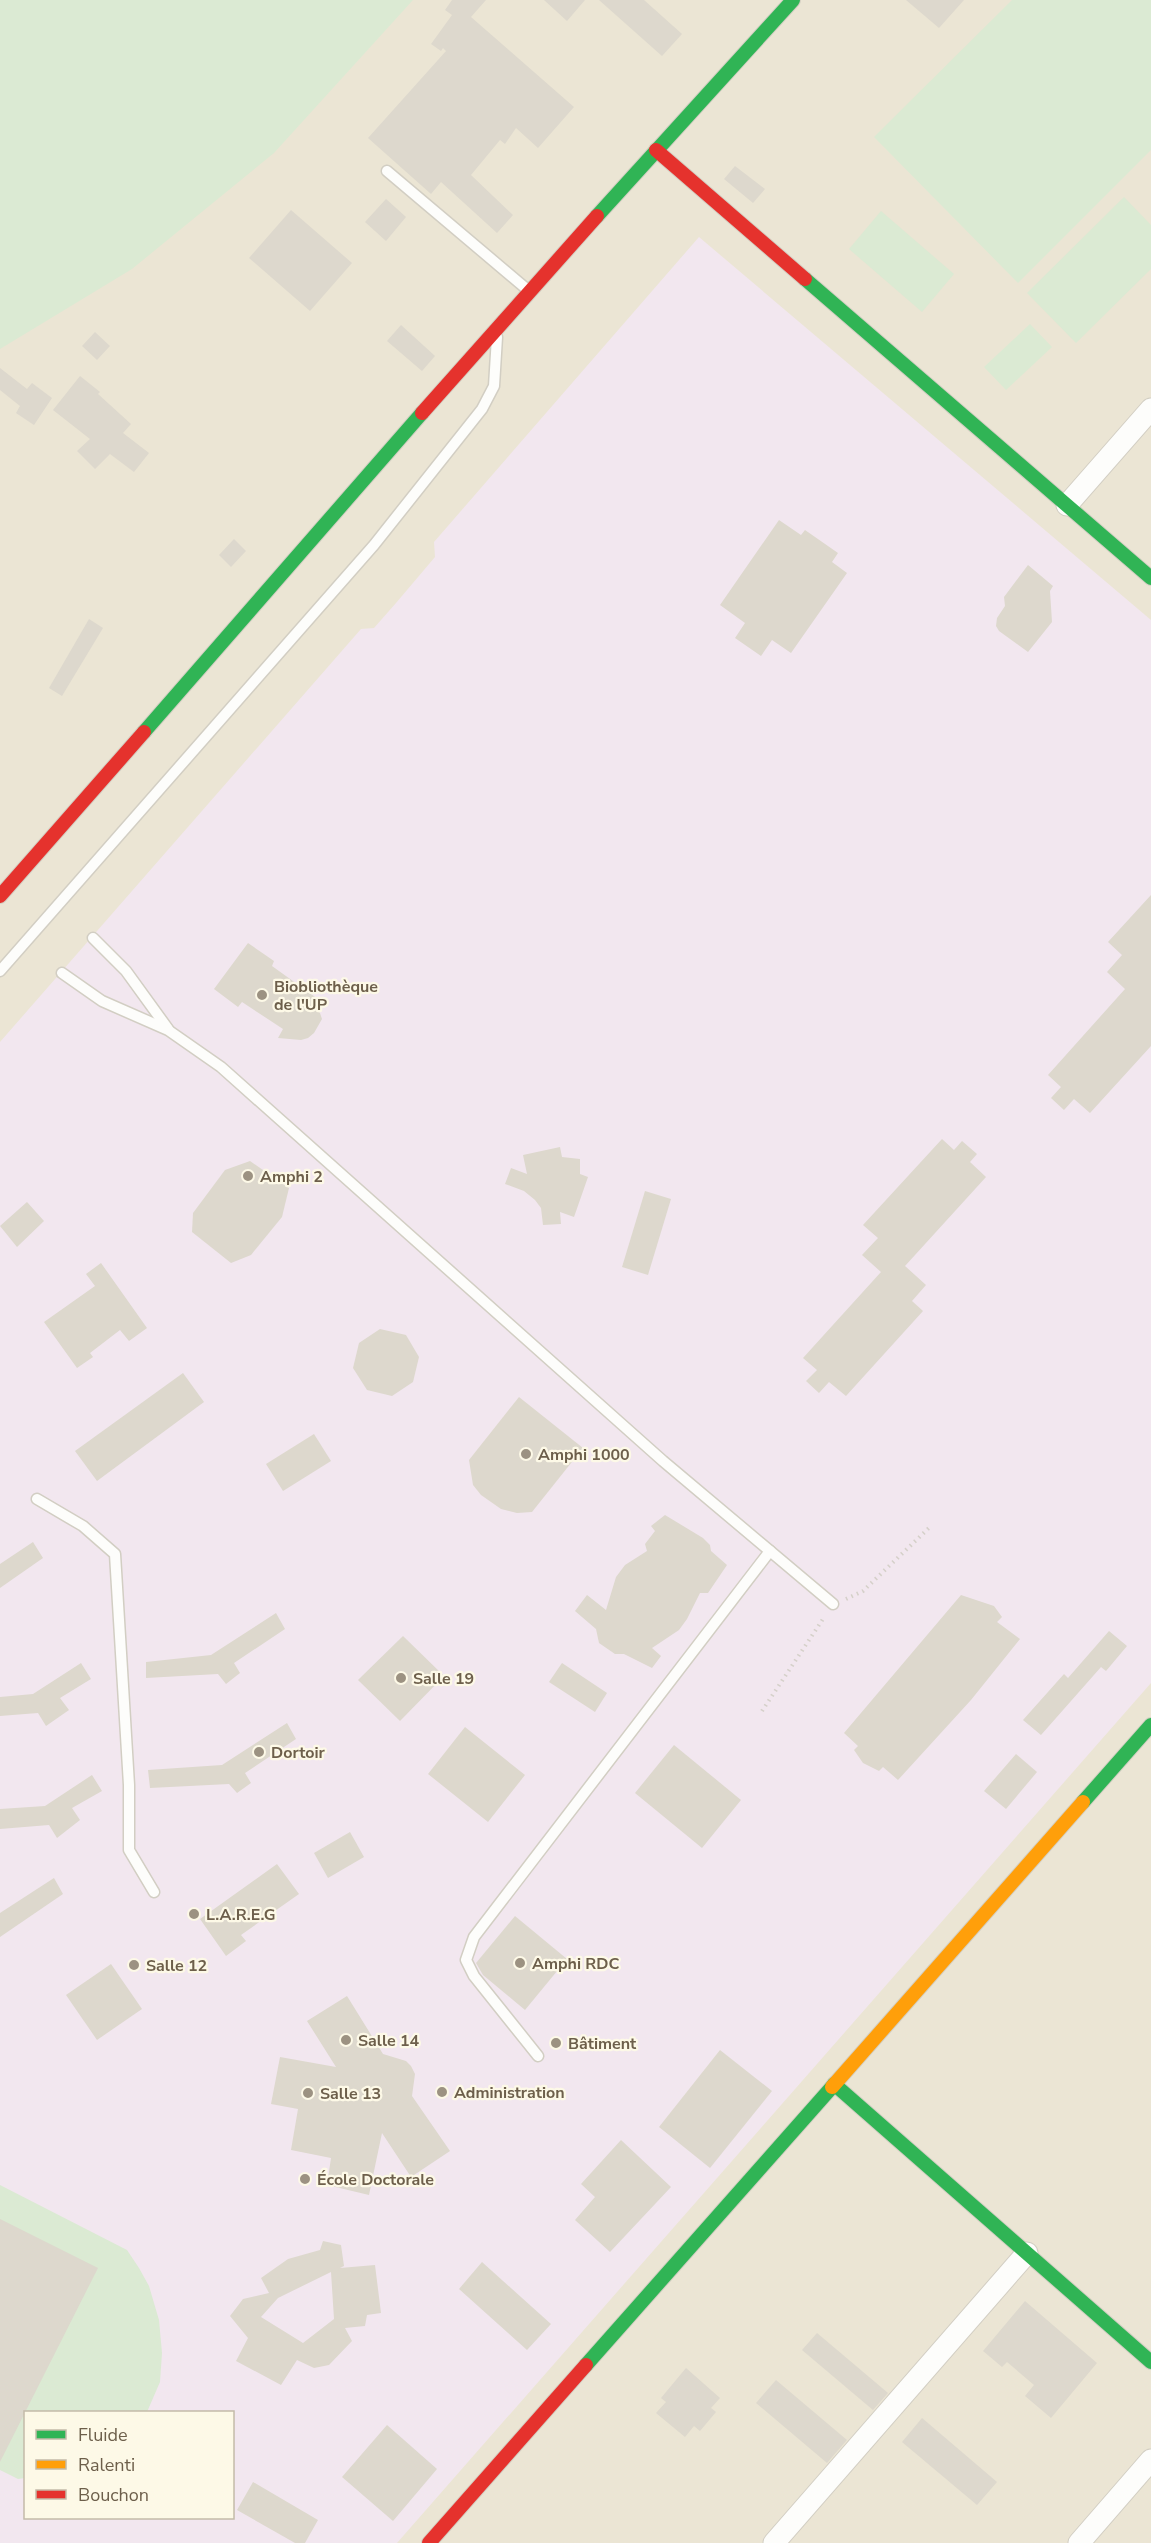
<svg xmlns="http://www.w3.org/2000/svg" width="1151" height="2543" viewBox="0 0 1151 2543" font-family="'Nunito Sans',sans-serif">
<rect width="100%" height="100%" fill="#f3f2e7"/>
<path fill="#ebe5d4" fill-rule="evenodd" d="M0,0H1151V2543H0ZM26,2412H232V2518H26Z"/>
<path fill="#f2e7ef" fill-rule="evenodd" d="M699,237L1151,620V1683L397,2543H0V1042L361,629L374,628L396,603L435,557L434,542ZM26,2412H232V2518H26Z"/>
<g fill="#dbead3">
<path d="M0,0H413L274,153L132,269L0,349Z"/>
<path d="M1012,0H1151V150L1018,283L874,137Z"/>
<path d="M1124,197L1151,225V269L1076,343L1027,293Z"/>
<path d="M881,211L954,274L922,312L849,249Z"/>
<path d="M1030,324L1052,347L1006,390L984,367Z"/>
<path d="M0,2185L127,2250L139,2268L149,2286L159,2320L162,2353L160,2382L147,2412H26L25,2478L18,2479L0,2470Z"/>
</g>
<g fill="#ddd8cd" fill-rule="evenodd">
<path d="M452,0H486L471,17L574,107L538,148L516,128L505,144L500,140L471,175L513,215L497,233L441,182L431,194L368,138L446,51L443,48L441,51L431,44L452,15L445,10Z"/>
<path d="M544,0H585L567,21Z"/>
<path d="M599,0H644L682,34L662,56Z"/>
<path d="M906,0H964L939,28Z"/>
<path d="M735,166L765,189L753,203L724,179Z"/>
<path d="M386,199L406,217L386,241L365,222Z"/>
<path d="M291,210L352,263L310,311L249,258Z"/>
<path d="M401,325L435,356L422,371L387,341Z"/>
<path d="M95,332L110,346L97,360L82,346Z"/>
<path d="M0,368L27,389L32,383L52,398L34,425L16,413L20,406L0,390Z"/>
<path d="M80,376L100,392L98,394L131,424L123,433L149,453L134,472L110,454L95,469L77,451L90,439L53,410Z"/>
<path d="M779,520L801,535L805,530L838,553L832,562L847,573L791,653L772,640L761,656L735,638L745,623L720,605Z"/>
<path d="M234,539L246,551L231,567L219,555Z"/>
<path d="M1028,565L1053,586L1050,591L1052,622L1028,652L999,631L996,626L997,618L1005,606L1004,597Z"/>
<path d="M89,619L103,628L62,696L49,688Z"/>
<path d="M1151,895V1046L1090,1113L1074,1099L1064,1110L1051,1098L1061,1087L1048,1075L1125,989L1107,972L1122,955L1108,942Z"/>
<path d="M248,943L274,961L272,966L318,999L315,1007L320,1013L322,1019L314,1033L308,1038L301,1040L278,1038L283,1029L242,1002L238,1007L214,989Z"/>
<path d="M942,1139L954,1150L962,1141L977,1154L970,1162L986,1177L905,1266L926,1285L912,1301L923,1311L846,1396L829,1382L819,1393L806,1381L817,1370L803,1358L881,1272L862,1255L878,1238L863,1225Z"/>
<path d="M560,1147L562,1157L580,1159V1174L588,1177L574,1217L560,1212L561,1224L543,1225L541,1208L535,1200L524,1191L505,1184L511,1168L527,1174L523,1155Z"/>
<path d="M250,1161L289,1188L282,1217L251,1255L231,1263L192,1232L193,1213L225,1170Z"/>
<path d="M645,1191L671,1199L648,1275L622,1267Z"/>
<path d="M27,1202L44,1221L17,1247L0,1226Z"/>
<path d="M101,1263L147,1328L129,1341L120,1330L90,1353L93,1357L77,1368L44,1322L95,1286L86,1274Z"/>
<path d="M380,1329L406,1335L419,1357L413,1382L392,1396L367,1390L353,1368L359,1343Z"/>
<path d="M183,1373L204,1402L97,1481L75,1451Z"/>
<path d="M519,1397L583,1448L532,1512L517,1513L501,1509L481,1495L473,1485L469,1460Z"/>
<path d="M314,1434L331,1461L283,1491L266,1464Z"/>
<path d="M665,1515L703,1538L710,1545L711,1551L727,1565L708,1593H700L687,1619L679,1630L652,1648L661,1656L652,1668L624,1654H615L599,1643L596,1629L575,1611L587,1595L606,1610L616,1577L625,1565L647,1551L645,1544L655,1531L651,1526Z"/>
<path d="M33,1542L43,1558L0,1588V1564Z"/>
<path d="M961,1595L994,1606L1002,1617L997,1622L1020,1639L971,1700L898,1780L883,1767L879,1771L863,1763L854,1750L858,1746L844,1733Z"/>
<path d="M276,1613L285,1629L234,1663L240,1673L226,1684L218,1674L146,1678V1662L211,1655Z"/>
<path d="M1109,1631L1127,1646L1106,1671L1101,1667L1041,1735L1023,1720L1064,1674L1068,1678Z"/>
<path d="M403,1636L444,1676L400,1721L358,1680Z"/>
<path d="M81,1663L91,1679L60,1698L69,1710L46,1726L38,1713L0,1716V1697L33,1694Z"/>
<path d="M562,1663L607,1693L595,1712L549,1682Z"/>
<path d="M287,1723L296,1739L245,1773L251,1783L237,1793L229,1784L150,1788L148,1770L222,1765Z"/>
<path d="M465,1727L525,1775L488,1822L428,1774Z"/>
<path d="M674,1745L741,1800L702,1848L635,1793Z"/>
<path d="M1016,1754L1037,1772L1006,1809L984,1791Z"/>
<path d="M92,1775L102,1791L72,1808L80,1820L57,1838L49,1825L0,1829V1809L45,1806Z"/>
<path d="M350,1832L364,1857L328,1878L314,1853Z"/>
<path d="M277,1864L299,1894L241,1935L246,1941L226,1956L200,1919Z"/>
<path d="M54,1878L63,1894L0,1937V1913Z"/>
<path d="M515,1916L567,1959L525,2010L483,1975L476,1963Z"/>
<path d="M111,1964L142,2009L97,2040L66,1995Z"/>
<path d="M347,1996L383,2054L406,2061L411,2066L415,2074L412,2096L450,2151L411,2177L382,2133L369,2195L327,2185L331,2158L291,2150L298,2109L271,2104L280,2057L336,2067L307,2021Z"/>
<path d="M720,2050L772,2091L710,2168L659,2127Z"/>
<path d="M621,2140L671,2187L610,2252L575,2220L595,2197L581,2184Z"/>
<path d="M0,2219L98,2268L0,2462Z"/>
<path d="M323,2241L341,2245L344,2266L340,2268L375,2265L381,2313L367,2315L365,2326L345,2328L352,2341L329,2365L314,2368L297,2360L281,2385L236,2361L248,2338L230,2316L243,2299L269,2293L261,2278L288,2259L320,2250ZM331,2272L334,2319L303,2343L261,2317L278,2298Z"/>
<path d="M482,2262L551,2324L527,2350L459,2289Z"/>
<path d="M1025,2301L1097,2363L1051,2418L1025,2396L1034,2385L1007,2362L1002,2367L983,2351Z"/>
<path d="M817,2333L888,2393L873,2410L802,2350Z"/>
<path d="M686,2368L720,2398L711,2408L716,2412L700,2431L694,2426L685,2437L656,2413L666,2402L661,2398Z"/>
<path d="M776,2380L847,2440L827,2463L756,2403Z"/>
<path d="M922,2418L997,2482L977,2505L902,2442Z"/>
<path d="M387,2425L437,2469L393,2521L342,2477Z"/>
<path d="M253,2482L318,2520L305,2543H295L237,2510Z"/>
</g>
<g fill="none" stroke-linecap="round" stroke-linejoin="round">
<g stroke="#d2cec3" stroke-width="13">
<g id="lane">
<path d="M387,171L529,291"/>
<path d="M93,938L126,971L168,1029"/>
<path d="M0,971L374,545L482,409L494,386L497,337"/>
<path d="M62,973L102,1001L168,1030L221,1067L663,1461L833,1604"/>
<path d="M37,1499L83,1526L115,1554L129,1785V1850L154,1892"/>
<path d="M538,2056L474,1976L466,1960L474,1937L770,1551"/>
</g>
</g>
<g stroke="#d2cec3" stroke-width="23">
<g id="street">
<path d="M1067,505L1151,409"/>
<path d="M774,2543L1027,2253"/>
<path d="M1079,2543L1151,2460"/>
</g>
</g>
<g stroke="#d3cfc3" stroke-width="16">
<g id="fast">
<path d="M597,216L793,0"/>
<path d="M805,279L1151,578"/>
<path d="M144,732L422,413"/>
<path d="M1083,1802L1151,1725"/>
<path d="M834,2084L1151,2362"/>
<path d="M586,2365L832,2087"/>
</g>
</g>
<g stroke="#d3cfc3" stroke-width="16">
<path id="slow" d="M832,2087L1083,1802"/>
</g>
<g stroke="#d3cfc3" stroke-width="16">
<g id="jam">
<path d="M656,150L805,279"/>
<path d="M422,413L597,216"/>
<path d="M0,896L144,732"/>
<path d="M429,2543L586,2365"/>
</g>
</g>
<g stroke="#d5d0c9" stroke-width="4" stroke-dasharray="1.5 4.5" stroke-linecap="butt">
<path d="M846,1599L863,1591L931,1526"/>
<path d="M762,1711L825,1616"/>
</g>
<use href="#lane" stroke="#fdfdfb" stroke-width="10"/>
<use href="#street" stroke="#fdfdfb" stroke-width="21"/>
<use href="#fast" stroke="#30b455" stroke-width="14"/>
<use href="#slow" stroke="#ff9f0a" stroke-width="14"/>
<use href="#jam" stroke="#e5322d" stroke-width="14"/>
</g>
<g fill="#9c9282" stroke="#fdf9e7" stroke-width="2">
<circle cx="262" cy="995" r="6"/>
<circle cx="248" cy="1176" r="6"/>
<circle cx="526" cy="1454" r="6"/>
<circle cx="401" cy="1678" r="6"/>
<circle cx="259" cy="1752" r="6"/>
<circle cx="194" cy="1914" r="6"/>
<circle cx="520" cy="1963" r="6"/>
<circle cx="134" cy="1965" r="6"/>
<circle cx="346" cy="2040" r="6"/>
<circle cx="556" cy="2043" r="6"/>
<circle cx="442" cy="2092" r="6"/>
<circle cx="308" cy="2093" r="6"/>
<circle cx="305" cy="2179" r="6"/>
</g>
<g text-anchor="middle" stroke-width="4.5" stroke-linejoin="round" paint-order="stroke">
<g font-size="16" font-weight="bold" fill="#6d5f4b" stroke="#fdf9e7" text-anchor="start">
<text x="274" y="992">Biobliothèque<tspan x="274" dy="18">de l'UP</tspan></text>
<text x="260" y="1182">Amphi 2</text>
<text x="538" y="1460">Amphi 1000</text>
<text x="413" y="1684">Salle 19</text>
<text x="271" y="1758">Dortoir</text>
<text x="206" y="1920">L.A.R.E.G</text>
<text x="532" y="1969">Amphi RDC</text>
<text x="146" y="1971">Salle 12</text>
<text x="358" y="2046">Salle 14</text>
<text x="568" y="2049">Bâtiment</text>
<text x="454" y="2098">Administration</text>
<text x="320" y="2099">Salle 13</text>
<text x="317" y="2185">École Doctorale</text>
</g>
</g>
<rect x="24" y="2411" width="210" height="108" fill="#fdf9e7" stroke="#c3bba9" stroke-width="1.5"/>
<rect x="36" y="2430" width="30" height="9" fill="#30b455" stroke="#c3bba9" stroke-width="1.5"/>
<text x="78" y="2441" font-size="18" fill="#6d5f4b">Fluide</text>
<rect x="36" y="2460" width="30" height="9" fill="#ff9f0a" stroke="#c3bba9" stroke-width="1.5"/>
<text x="78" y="2471" font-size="18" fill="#6d5f4b">Ralenti</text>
<rect x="36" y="2490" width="30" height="9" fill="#e5322d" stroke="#c3bba9" stroke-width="1.5"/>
<text x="78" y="2501" font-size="18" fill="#6d5f4b">Bouchon</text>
</svg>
